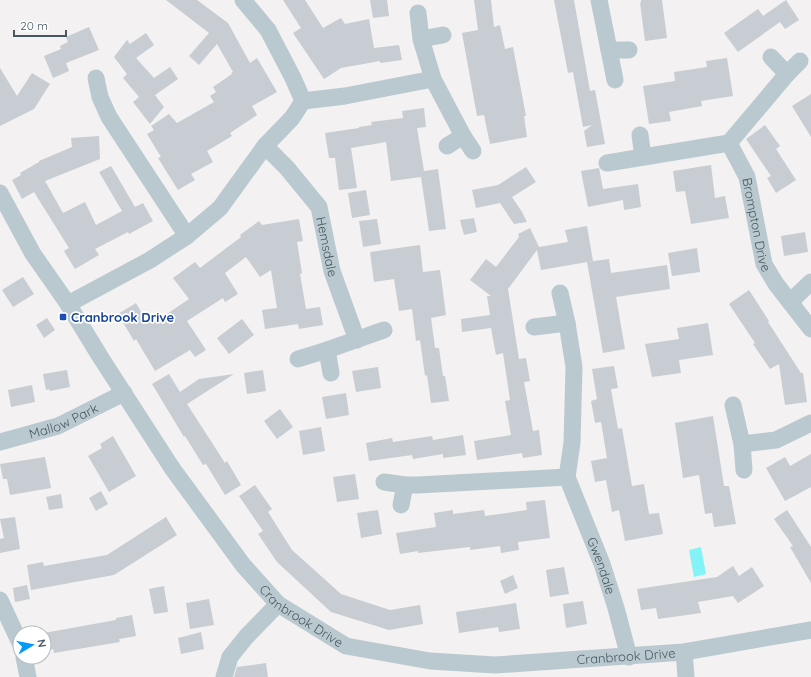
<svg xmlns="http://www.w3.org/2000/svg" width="811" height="677" viewBox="0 0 811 677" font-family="Quicksand,sans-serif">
<rect width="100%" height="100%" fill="#f3f1f1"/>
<path fill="#83f3f7" d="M701,547L706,574L694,577L689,550Z"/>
<g fill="#c7cdd2">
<path d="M166,0H197L228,23L250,63L257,58L277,92L252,106L257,115L230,133L232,136L207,151L213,162L191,174L195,180L178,190L158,158L161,157L147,134L154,130L151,126L169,114L177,123L214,102L210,96L216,92L213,87L232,74L231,73L233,72L217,44L199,65L189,56L209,33Z"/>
<path d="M283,0H305L323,28L341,18L345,24L369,19L374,48L399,45L402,60L380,63V61L341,68L324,79L293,33L301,28Z"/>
<path d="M370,0H387L389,16L373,18Z"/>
<path d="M474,0H491L494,27L500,25L505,49L513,47L526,116H524L527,137L490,144L484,115L477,116L462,33L478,30Z"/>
<path d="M554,0H574L590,91L595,90L605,144L587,147L584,131L592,125L583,127L573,72L568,73Z"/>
<path d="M641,0H662L667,38L645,41L640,3L641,2Z"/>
<path d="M786,0L799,20L785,29L780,22L738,52L724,33L758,9L763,16Z"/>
<path d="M89,27L99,50L66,63L69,71L53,78L44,56L61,49L60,46L68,42L66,37Z"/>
<path d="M146,33L154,45L136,58L154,78L170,67L178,79L155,95L164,107L150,124L133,102L139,97L123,78L127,74L114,57L127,40L130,44Z"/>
<path d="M727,58L733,96L701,101L702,106L669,112L671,121L649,124L643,86L675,81L674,72L707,67L706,61Z"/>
<path d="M0,68L17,96L32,73L50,84L34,109L0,126Z"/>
<path d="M811,94V137L792,106Z"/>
<path d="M424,108L426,127L417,128L424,171L438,169L446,229L429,231L421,177L391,181L386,142L351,148L357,188L339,190L335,158H329L325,133L359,128V127L372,125L371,122L403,118L402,111Z"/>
<path d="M765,125L780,146L776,149L796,180L776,193L767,178L771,176L746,139Z"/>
<path d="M99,136L100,159L45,181L63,213L85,202L96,225L122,211L99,172L111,166L135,207L143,203L153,221L129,234L128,232L95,249L99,255L75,269L64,251L69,248L34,192L22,199L12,180L21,175L20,173L39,162V161L72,147L71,138Z"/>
<path d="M711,165L715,198L725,196L729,218L691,224L685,191L676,192L673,171Z"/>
<path d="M526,167L536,182L512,197L522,212L527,222L514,224L500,203L476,208L472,190L498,185Z"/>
<path d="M599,168L603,189L638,184L641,207L624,210L623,200L588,207L581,171Z"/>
<path d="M366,190L370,215L352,218L348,193Z"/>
<path d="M474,218L477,232L464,235L460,220Z"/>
<path d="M299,219L303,241L297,242L302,273L300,274L306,309L320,307L323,325L299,329L298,324L265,329L262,310L277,308L271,270L260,277L246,257L225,273L238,294L225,302L223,298L187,321L206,350L195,357L190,350L155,371L136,339L134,341L118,314L136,303L145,319L154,314L158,320L189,299L173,278L195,262L200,268L241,237L240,235L259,221L262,225Z"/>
<path d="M377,219L381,244L363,247L359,221Z"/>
<path d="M587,226L593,261L541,270L537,250L508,289L519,359L526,358L530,381L524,382L533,431L539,430L542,455L523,458L522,453L477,460L474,441L511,435L505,401L510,400L503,353L496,355L491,328L462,332L461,319L490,315L487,296H491L470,280L486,259L496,267L519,237L518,234L530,228L539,247L568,242L565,230Z"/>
<path d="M805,232L808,252L784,256L781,236Z"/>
<path d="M420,245L423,272L440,270L446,315L431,318L435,348H439L443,376H445L449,401L431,403L427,375L425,376L420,340L416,341L412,309L399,311L394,279L374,282L370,252Z"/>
<path d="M697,248L700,272L672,276L668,253Z"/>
<path d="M609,259L611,273L667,265L670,289L616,297L625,349L603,353L587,262Z"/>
<path d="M23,277L34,294L13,307L2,290Z"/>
<path d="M749,290L769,321L768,322L801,373H803L807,402L785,405L779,364L770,369L753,344L755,343L729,304Z"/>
<path d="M47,318L55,330L44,338L36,325Z"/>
<path d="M242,319L254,335L229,354L217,338Z"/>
<path d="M708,323L713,355L679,360L681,373L652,377L645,344L679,339L677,328Z"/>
<path d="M614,366L618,388L611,389L618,429L622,428L632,486L644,484L649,514L659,513L663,534L625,541L619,510L612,512L606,480L595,482L591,461L607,458L601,422L595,423L591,401L597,399L592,369Z"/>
<path d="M378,367L381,388L356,392L352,371Z"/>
<path d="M67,370L70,387L50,391L49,389L46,390L43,374Z"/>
<path d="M263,370L266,391L247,394L244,373Z"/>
<path d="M169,374L180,392L199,379L234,374L187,404L225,463L227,461L241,485L225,495L206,464L203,465L185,436L184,437L152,384Z"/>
<path d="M32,385L35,402L11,407L8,390Z"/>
<path d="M346,393L349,415L326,419L322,397Z"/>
<path d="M280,409L293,427L277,439L264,421Z"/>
<path d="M713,416L724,486H729L736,524L714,527L712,513L705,514L699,475L683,478L675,423Z"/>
<path d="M321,427L325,451L303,455L299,431Z"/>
<path d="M463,435L466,455L443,458V454L413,459L412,455L369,461L366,443L392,438L393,442L432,436L433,440Z"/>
<path d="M113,436L136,476L109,492L88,456L102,448L100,444Z"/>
<path d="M811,454V487L785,501L766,468L785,457L790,466Z"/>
<path d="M45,457L51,488L10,495L7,479H3L0,464Z"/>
<path d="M355,474L359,499L337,502L333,477Z"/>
<path d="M255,485L272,509L268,512L292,550L341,594L390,610L420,605L423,624L389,630L331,612L277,562L258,534L263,531L239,496Z"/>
<path d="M101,491L108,504L96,511L89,498Z"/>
<path d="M61,494L63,508L49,510L46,497Z"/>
<path d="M545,500L550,538L518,542L519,550L501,553L500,546L470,550V547L418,553V551L400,554L396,533L436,527L434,513L453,510V514L484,510L485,516L527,510L526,502Z"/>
<path d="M378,510L382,534L361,538L357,513Z"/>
<path d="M787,510L811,547V583L790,547L793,546L774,519Z"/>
<path d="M15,517L20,549L0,553V539L4,538L0,519Z"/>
<path d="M166,517L177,535L114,575L31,590L27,565L43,562L44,566L107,555Z"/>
<path d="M733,566L739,576L752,567L764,586L738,603L733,596L698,602L701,613L658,619L656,608L641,610L637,589L717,577Z"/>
<path d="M564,567L569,594L550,597L546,570Z"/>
<path d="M513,575L518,588L505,594L500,581Z"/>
<path d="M27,585L30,599L15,602L13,588Z"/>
<path d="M164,586L168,612L154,614L149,589Z"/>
<path d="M209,599L214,625L190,629L186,603Z"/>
<path d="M583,601L587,624L566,628L563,604Z"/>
<path d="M516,603L520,629L499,632L498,627L459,633L456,612Z"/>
<path d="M132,615L136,636L119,639L120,642L54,653L53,649L44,651V633L116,620V618Z"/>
<path d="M201,632L204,649L181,654L178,638Z"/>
<path d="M266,663L268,677H234L237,667Z"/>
</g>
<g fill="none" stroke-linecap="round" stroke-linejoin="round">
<g stroke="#bac9cf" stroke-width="17">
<path d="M599,0L615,80"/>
<path d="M421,39L443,35"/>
<path d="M609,50H629"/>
<path d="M771,57L787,74"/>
<path d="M96,78L100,97L109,117L187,236"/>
<path d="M433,79L463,136L473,151"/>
<path d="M303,101L345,96L433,79L421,39L418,13"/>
<path d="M640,135L643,157"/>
<path id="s1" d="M729,143L747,177L764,264L776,284L811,329"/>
<path id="s2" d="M265,146L287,168L319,207L332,271L357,340"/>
<path d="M447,146L463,136"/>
<path d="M607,163L729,143L787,74L800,61"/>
<path id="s3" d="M0,193L33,254L68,304L101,358L172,468L243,565L278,604L346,646L430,661L495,665L684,652L811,630"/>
<path id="s4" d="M560,293L567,323L574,367L572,443L567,477L602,564L616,608L629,657"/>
<path d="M790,302L811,282"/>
<path d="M68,304L150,260L187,236L220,208L265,146L292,118L303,101L293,78L268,30L243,0"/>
<path d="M534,327L567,323"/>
<path d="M327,350L331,373"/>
<path d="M298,359L327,350L384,330"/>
<path d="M733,405L742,444L744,470"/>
<path id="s5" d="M0,442L58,426L124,393"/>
<path d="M742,444L776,440L811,423"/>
<path d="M384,482L405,485H418L567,477"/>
<path d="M401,505L405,485"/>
<path d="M0,600L20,643"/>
<path d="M684,652L686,677"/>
<path d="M24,657L28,677"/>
<path d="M224,677L230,657L246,637L278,604"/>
</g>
</g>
<rect fill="#1a4fb4" stroke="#fff" stroke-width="1.5" x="59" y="313" width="8" height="8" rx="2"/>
<g text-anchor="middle" stroke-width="3.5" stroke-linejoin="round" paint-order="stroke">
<g font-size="13" fill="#465961" stroke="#fff">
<text dy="5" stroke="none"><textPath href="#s1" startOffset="87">Brompton Drive</textPath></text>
<text dy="5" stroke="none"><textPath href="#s2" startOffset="122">Hemsdale</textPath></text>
<text dy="5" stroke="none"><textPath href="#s5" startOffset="67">Mallow Park</textPath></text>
<text dy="5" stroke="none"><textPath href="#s4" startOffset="281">Gwendale</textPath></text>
<text dy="5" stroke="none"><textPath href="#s3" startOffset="523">Cranbrook Drive</textPath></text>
<text dy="5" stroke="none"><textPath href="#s3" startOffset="859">Cranbrook Drive</textPath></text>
</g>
<g font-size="13" font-weight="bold" fill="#164399" stroke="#fff" text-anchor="start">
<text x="71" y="322">Cranbrook Drive</text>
</g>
</g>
<g transform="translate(32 645) rotate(80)"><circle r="19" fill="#ffffff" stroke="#b5bdc0"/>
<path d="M0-3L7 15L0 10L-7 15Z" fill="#039afb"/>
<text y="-6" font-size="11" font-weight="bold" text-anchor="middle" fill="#465961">N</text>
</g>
<path d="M14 30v6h52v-6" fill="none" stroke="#465961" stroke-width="2"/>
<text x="20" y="30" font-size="12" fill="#465961" stroke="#ffffff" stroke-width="3" paint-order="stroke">20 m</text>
</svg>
